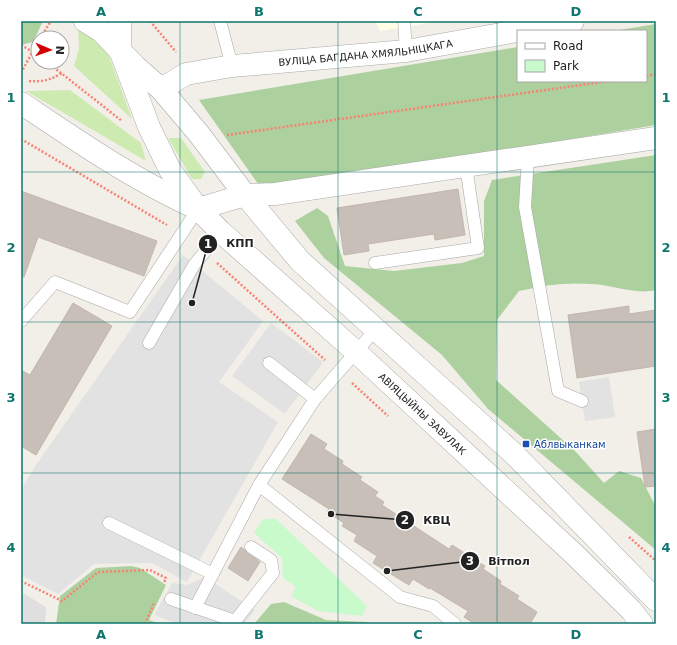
<svg xmlns="http://www.w3.org/2000/svg" width="677" height="645" viewBox="0 0 677 645" font-family="'DejaVu Sans',sans-serif">
<rect width="100%" height="100%" fill="#f2efe9"/>
<path fill="#e0dfdf" d="M21,592L46,607L45,624H21Z"/>
<path fill="#ffffe5" d="M375,21H440L380,31Z"/>
<g fill="#cdebb0">
<path d="M78,27L95,36L108,53L132,119L74,66L79,48Z"/>
<path d="M70,90L141,143L146,161L26,91Z"/>
<path d="M168,138H181L205,172L201,179H192Z"/>
</g>
<g fill="#add19e">
<path d="M21,21H43L33,42L21,45Z"/>
<path d="M656,24V125L263,191L199,100L518,47V81H646V31H613Z"/>
<path d="M656,155V290C634,295 614,285 592,284C565,282 545,285 519,291L497,320L496,380L575,451L604,483L619,471L641,478L656,507V550L488,409L442,355L324,258L295,221L317,208L328,216L345,266L394,271L462,263L484,256V201L492,180Z"/>
<path d="M131,566L140,568L166,585L149,620L161,624H56L60,596L96,568Z"/>
<path d="M284,602L326,620L367,622L369,624H254L271,604Z"/>
</g>
<path fill="#c8facc" d="M263,519H276L367,606L362,616L318,611L291,596L296,587L283,578L282,558L254,533Z"/>
<g fill="#e2e2e2">
<path d="M183,255L263,321L219,382L278,422L187,582L152,563L94,564L58,594L21,575V490L36,465Z"/>
<path d="M271,323L323,362L285,414L232,376Z"/>
<path d="M609,377L615,417L585,421L579,382Z"/>
<path d="M205,577L255,610L244,624H178L154,615L172,583L187,585Z"/>
</g>
<g fill="#c7bfb8" stroke="#c4b6ab">
<path d="M458,189L465,235L435,240L434,234L368,244L369,251L344,255L337,208Z"/>
<path d="M21,191L157,241L144,276L38,237L24,277H21Z"/>
<path d="M73,303L112,326L36,455L21,446V370L30,375Z"/>
<path d="M629,306V314L656,310V366L577,378L568,315Z"/>
<path d="M656,429V486L645,487L637,432Z"/>
<path d="M311,434L327,444L324,449L343,461L342,464L362,477L360,480L378,492L375,496L384,502L382,505L449,549L452,545L485,566L483,569L501,581L500,584L519,596L517,599L537,612L530,624H475L464,617L468,611L430,588L429,589L413,579L409,585L373,563L377,556L354,541L357,535L342,526L344,523L327,512L329,509L282,479Z"/>
<path d="M241,547L260,562L248,581L228,568Z"/>
</g>
<g fill="none" stroke-linecap="round" stroke-linejoin="round">
<g stroke="#a9a9a9" stroke-width="13">
<g id="service">
<path d="M220,21L232,66"/>
<path d="M404,21L406,51"/>
<path d="M528,157L525,207L558,391L582,401"/>
<path d="M375,263L478,248L466,166"/>
<path d="M21,321L55,282L130,312L198,209"/>
<path d="M149,343L194,265L221,232"/>
<path d="M269,363L315,399"/>
<path d="M259,485L400,597L433,606L455,624"/>
<path d="M109,523L213,574"/>
<path d="M171,599L235,621L273,573L271,560L251,547"/>
<path d="M195,608L259,485L315,399L376,329"/>
</g>
</g>
<g stroke="#a9a9a9" stroke-width="23">
<g id="minor">
<path id="s1" d="M161,89L186,74L232,66L406,51L573,21"/>
<path d="M245,195L275,194L656,138"/>
</g>
</g>
<g stroke="#a9a9a9" stroke-width="23">
<g id="tertiary">
<path d="M85,21L101,31L136,67L161,89L199,134L245,195L300,261L514,454L656,600"/>
<path id="s2" d="M120,21V50L149,127L170,170L198,209L221,232L355,351L575,555L631,610L642,624"/>
<path d="M21,103C79,142 134,180 198,209L245,195"/>
</g>
</g>
<g stroke="#fa8072" stroke-width="2.5" stroke-dasharray="2 2" stroke-linecap="butt">
<path d="M150,21L176,52"/>
<path d="M40,38L51,21"/>
<path d="M21,45L38,55"/>
<path d="M47,62L122,121"/>
<path d="M21,73L38,42"/>
<path d="M646,76L656,74"/>
<path d="M29,81C42,82 51,80 62,73"/>
<path d="M227,135L609,81"/>
<path d="M21,139L167,225"/>
<path d="M217,263L325,360"/>
<path d="M352,383L388,416"/>
<path d="M629,537L656,561"/>
<path d="M21,581L62,601L98,572L150,570L166,578L164,583"/>
<path d="M145,624L154,603"/>
</g>
<use href="#service" stroke="#fff" stroke-width="12"/>
<use href="#minor" stroke="#fff" stroke-width="22"/>
<use href="#tertiary" stroke="#fff" stroke-width="22"/>
</g>
<path fill="none" stroke="#0f766e" stroke-width="1" stroke-opacity="0.55" d="M180,21V624M338,21V624M497,21V624M21,172H656M21,322H656M21,473H656"/>
<rect fill="#1a4fb4" stroke="#fff" stroke-width="1.5" x="522" y="440" width="8" height="8" rx="2"/>
<g text-anchor="middle" stroke-width="3" stroke-linejoin="round" paint-order="stroke">
<g font-size="10" fill="#222" stroke="#fff">
<text dy="4" stroke="none"><textPath href="#s1" startOffset="210">ВУЛІЦА БАГДАНА ХМЯЛЬНІЦКАГА</textPath></text>
<text dy="4" stroke="none"><textPath href="#s2" startOffset="511">АВІЯЦЫЙНЫ ЗАВУЛАК</textPath></text>
</g>
<g font-size="10" fill="#164399" stroke="#fff" text-anchor="start">
<text x="534" y="448">Аблвыканкам</text>
</g>
</g>
<path fill="none" stroke="#222" stroke-width="1.5" d="M192 303L208 244M331 514L405 520M387 571L470 561"/>
<g fill="#222" stroke="#fff" stroke-width="1.5">
<circle cx="192" cy="303" r="4"/>
<circle cx="331" cy="514" r="4"/>
<circle cx="387" cy="571" r="4"/>
<circle cx="208" cy="244" r="10"/>
<circle cx="405" cy="520" r="10"/>
<circle cx="470" cy="561" r="10"/>
</g>
<g font-size="12" text-anchor="middle" font-weight="bold" fill="#fff">
<text x="208" y="248">1</text>
<text x="405" y="524">2</text>
<text x="470" y="565">3</text>
</g>
<g font-size="11" text-anchor="middle" font-weight="bold" fill="#222" stroke="#fff" stroke-width="3" stroke-linejoin="round" paint-order="stroke">
<text x="240" y="247">КПП</text>
<text x="437" y="524">КВЦ</text>
<text x="509" y="565">Вітпол</text>
</g>
<rect width="677" height="645" fill="none" stroke="#ffffff" stroke-width="44"/>
<rect x="517" y="30" width="130" height="52" fill="#ffffff" stroke="#a7a7a7"/>
<rect x="525" y="43" width="20" height="6" fill="#ffffff" stroke="#a7a7a7"/>
<text x="553" y="50" font-size="12" fill="#222222">Road</text>
<rect x="525" y="60" width="20" height="12" fill="#c8facc" stroke="#a7a7a7"/>
<text x="553" y="70" font-size="12" fill="#222222">Park</text>
<g transform="translate(50 50) rotate(92)"><circle r="19" fill="#ffffff" stroke="#a7a7a7"/>
<path d="M0-3L7 15L0 10L-7 15Z" fill="#d40000"/>
<text y="-6" font-size="11" font-weight="bold" text-anchor="middle" fill="#222222">N</text>
</g>
<rect x="22" y="22" width="633" height="601" fill="none" stroke="#0f766e" stroke-width="1.5"/>
<g font-size="13" text-anchor="middle" font-weight="bold" fill="#0f766e">
<text x="101" y="16">A</text>
<text x="259" y="16">B</text>
<text x="418" y="16">C</text>
<text x="576" y="16">D</text>
<text x="11" y="102">1</text>
<text x="666" y="102">1</text>
<text x="11" y="252">2</text>
<text x="666" y="252">2</text>
<text x="11" y="402">3</text>
<text x="666" y="402">3</text>
<text x="11" y="552">4</text>
<text x="666" y="552">4</text>
<text x="101" y="639">A</text>
<text x="259" y="639">B</text>
<text x="418" y="639">C</text>
<text x="576" y="639">D</text>
</g>
</svg>
